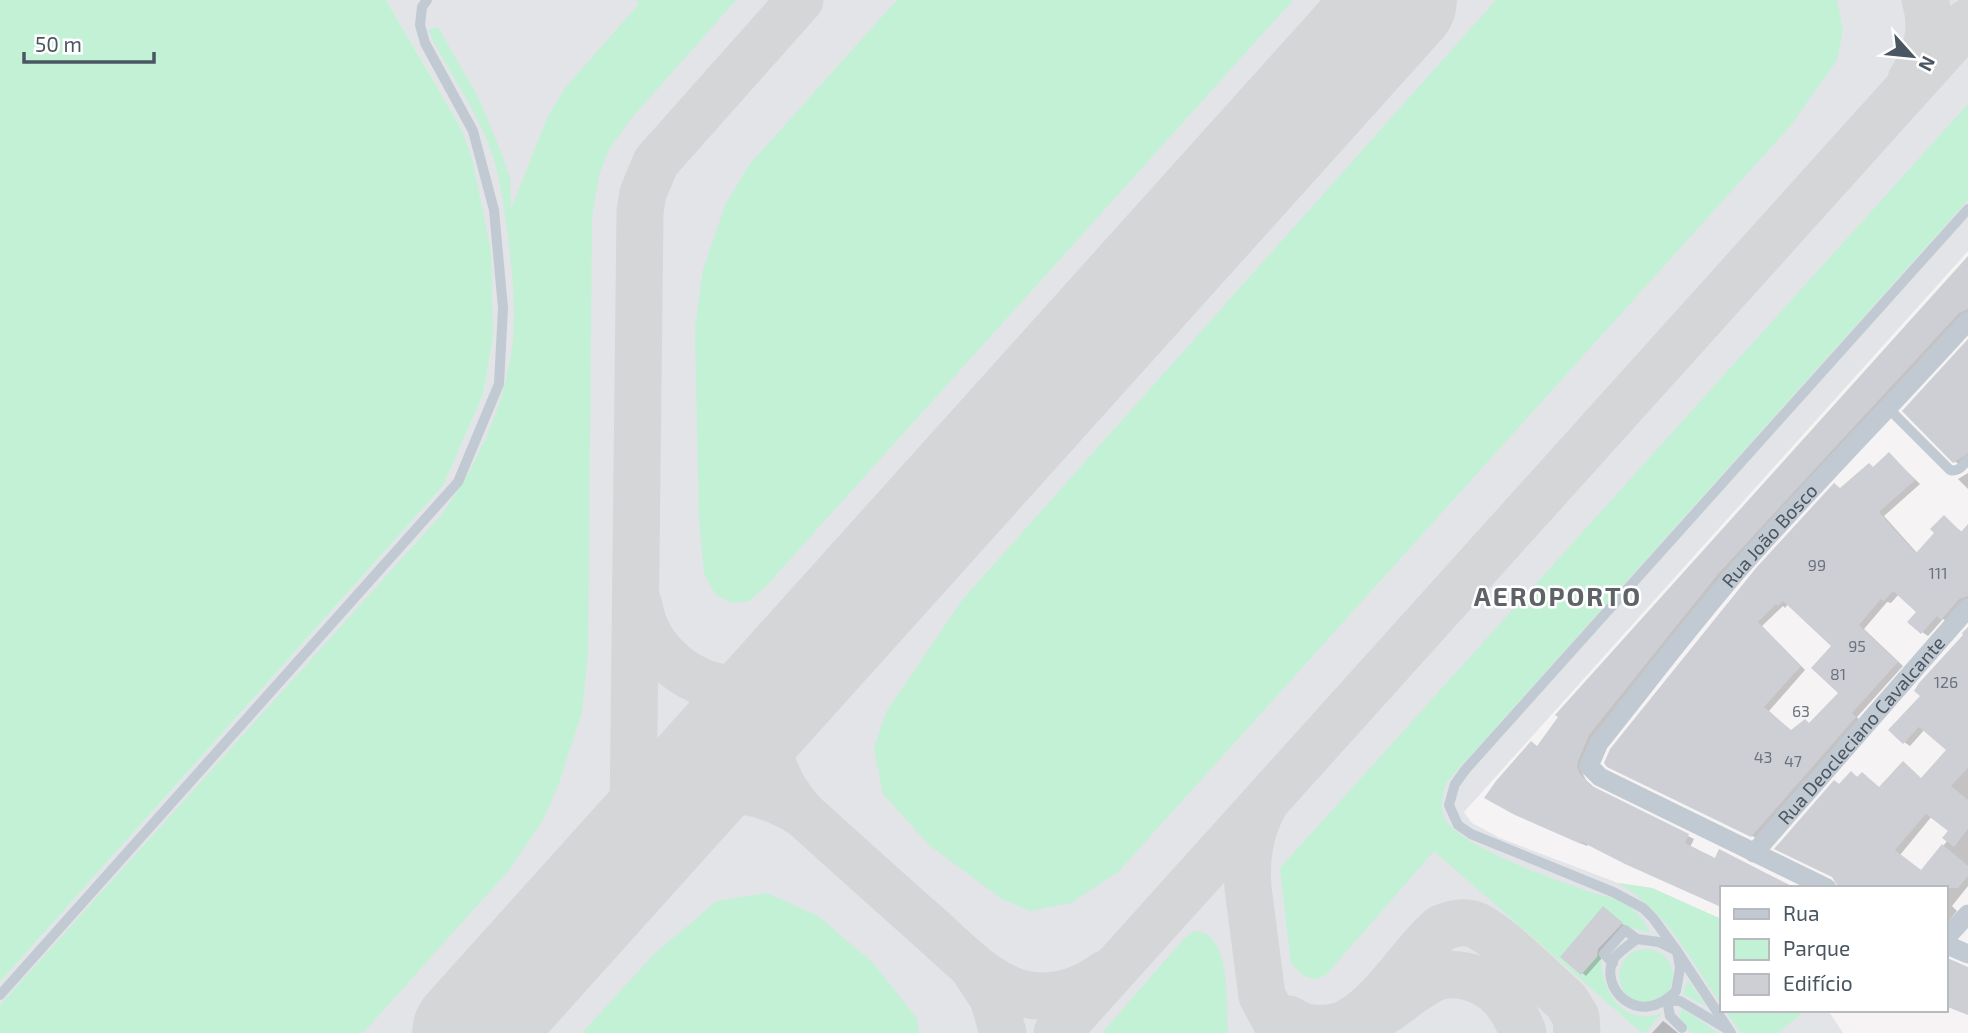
<svg xmlns="http://www.w3.org/2000/svg" width="1968" height="1033" viewBox="0 0 1968 1033" font-family="'Exo 2',sans-serif">
<rect width="100%" height="100%" fill="#f5f3f3"/>
<path fill="#e2e4e7" d="M386,0H1968V251L1464,812L1472,823L1500,838L1618,883L1652,888L1721,919V1010H1828L1843,1033H0V982L443,486L483,395L493,338L461,128Z"/>
<g fill="#c3f1d5">
<path d="M0,0H386L461,128L472,159L491,252L493,338L483,395L443,486L0,982Z"/>
<path d="M636,0H736L630,120L609,149L599,175L592,217L588,653L582,712L558,786L543,820L509,870L363,1033H0V1005L442,514C479,462 507,402 513,338C516,307 512,263 507,231C503,198 498,164 484,133C468,97 444,65 428,30L438,27L479,99L501,152L510,178L511,209L547,118L565,88L639,4Z"/>
<path d="M897,0H1293L766,586L749,601L732,603L715,594L704,573L699,517L695,329L703,270L725,205L749,165Z"/>
<path d="M1496,0H1837L1843,30L1837,60L1791,125L1118,872L1071,903L1030,911L1002,899L929,845L883,794L874,748L886,712L963,599Z"/>
<path d="M1968,104V200L1446,783C1443,793 1440,805 1443,815C1452,845 1559,881 1590,892C1602,896 1615,897 1626,904C1636,911 1646,922 1650,933L1624,926L1603,907L1560,957L1581,975L1601,952C1599,987 1621,1029 1662,1013L1645,1033H1642L1434,851L1326,975L1316,979L1306,977L1291,964L1280,868Z"/>
<path d="M1618,883L1652,888L1721,919V1004C1690,959 1667,911 1618,883Z"/>
<path d="M767,893L818,916L872,962L916,1017L919,1033H582L654,954L717,901Z"/>
<path d="M1193,931C1232,929 1226,1006 1228,1033H1102L1183,940Z"/>
<circle cx="1646" cy="976" r="27"/>
<path d="M1688,980L1706,1006L1683,994Z"/>
<path d="M1682,1008L1718,1033H1692L1679,1022Z"/>
<path d="M1725,1010H1806L1778,1033H1741Z"/>
</g>
<g fill="#0003" fill-rule="evenodd">
<path d="M1968,258V314L1799,495L1582,772L1586,780L1599,792L1694,839L1690,847L1716,860L1720,851L1795,888H1721V906L1633,867L1588,843L1587,846L1506,810L1537,747Z"/>
<path d="M1968,342V459L1960,465L1954,461Z"/>
<path d="M1889,454L1920,484L1884,516L1918,554L1937,533L1944,517L1963,533L1968,527V599L1948,622L1943,619L1928,636L1922,632L1918,612L1899,594L1891,603L1887,602L1864,629L1903,666L1857,717L1861,722L1758,839L1612,766L1842,490L1875,468ZM1788,604L1833,646L1841,693L1810,725L1792,732L1769,711L1805,670L1762,626L1783,606L1785,608Z"/>
<path d="M1968,473V489L1958,479Z"/>
<path d="M1968,629V886L1952,906L1957,911L1948,922L1945,921V888H1841L1840,785L1851,773L1859,778L1862,774L1880,788L1922,779L1949,750L1925,729L1910,746L1904,742L1922,695ZM1932,816L1950,831L1948,840L1922,872L1900,855Z"/>
<path d="M1607,911L1625,926L1602,951L1601,959L1586,976L1563,957Z"/>
<path d="M1663,1021L1666,1023L1678,1033H1652Z"/>
</g>
<g fill="none" stroke-linecap="round" stroke-linejoin="round">
<g stroke="#d5d6d8" stroke-width="47">
<path d="M1911,80C1926,56 1934,27 1925,0"/>
<path d="M639,605C646,653 694,692 743,688C767,685 787,673 806,658"/>
<path d="M812,652C801,666 788,681 780,696C757,741 773,781 804,815C846,853 887,890 929,927C954,949 981,979 1014,991C1045,1002 1079,994 1105,974"/>
<path d="M1263,807C1250,831 1246,861 1248,888L1262,996L1282,1033"/>
<path d="M622,866L681,805C720,779 767,791 804,815"/>
<path d="M613,875L624,853L633,818L640,212L643,193L656,162L800,0"/>
<path d="M972,966L993,998L1003,1033"/>
<path d="M1289,1019C1305,1030 1321,1030 1340,1026C1356,1023 1371,1020 1385,1011C1419,989 1436,962 1480,981C1503,991 1515,1011 1523,1033"/>
<path d="M1341,1026C1384,1006 1406,959 1441,928C1452,924 1461,921 1473,924C1493,930 1548,985 1567,1002L1576,1017L1577,1033"/>
<path d="M1057,1033L1968,22"/>
</g>
<path stroke="#d5d6d8" stroke-width="116" d="M470,1033L1399,0"/>
</g>
<g fill="#cdcfd5" fill-rule="evenodd">
<path d="M1968,256V309L1959,313L1718,574L1589,735L1578,761L1577,767L1580,774L1592,786L1689,834L1685,843L1715,858L1719,849L1795,888H1721V907L1625,864L1582,842L1581,844L1515,815L1484,798L1496,781L1531,741L1537,746L1558,717L1555,715Z"/>
<path d="M1968,339V453L1953,463L1902,411Z"/>
<path d="M1889,452L1915,480L1879,512L1916,553L1934,533L1930,529L1944,515L1961,532L1968,524V596L1959,599L1941,620L1937,616L1921,634L1907,622L1916,612L1893,591L1884,601L1881,599L1859,625L1898,662L1852,713L1856,717L1751,837L1607,767L1604,763L1610,749L1756,568L1834,483L1840,488L1869,463L1873,467ZM1783,601L1831,646L1811,668L1838,693L1809,723L1805,719L1791,730L1764,707L1801,666L1758,622L1776,604L1778,606Z"/>
<path d="M1968,627V768L1951,786L1968,800V829L1954,847L1942,838L1948,831L1926,814L1895,850L1921,870L1942,844L1968,866V876L1958,888H1839L1832,877L1774,849L1834,780L1839,784L1851,771L1857,777L1862,772L1879,787L1903,761L1921,778L1946,750L1919,727L1903,744L1888,730L1920,696L1914,691L1919,683L1963,635L1962,633Z"/>
<path d="M1603,906L1623,923L1598,949L1597,957L1581,975L1560,957Z"/>
<path d="M1945,957L1968,967V1015L1945,1006Z"/>
</g>
<g fill="none" stroke-linecap="round" stroke-linejoin="round">
<g stroke="#c1cad2" stroke-width="10">
<path d="M1889,409L1950,470C1959,472 1962,466 1968,460"/>
<path d="M1637,939L1659,942L1677,951L1680,968L1676,991C1638,1031 1596,985 1615,957C1621,950 1630,944 1637,939Z"/>
<path d="M1613,963L1604,954L1625,930L1637,939"/>
<path d="M0,995L458,482L499,384L503,308L494,210L473,131L425,43L420,25L422,7L427,0"/>
<path d="M1682,1028L1670,1016L1667,1000L1680,1001L1727,1029"/>
<path d="M1731,1033L1677,951L1653,918L1643,908L1613,892L1471,834L1458,825L1449,805L1455,784L1466,769L1968,209"/>
</g>
<g stroke="#c1cad2" stroke-width="19">
<path id="s1" d="M1754,853L1968,608"/>
<path id="s2" d="M1827,888L1600,777L1589,766L1599,743C1648,682 1695,619 1747,560C1819,479 1895,402 1968,321"/>
<path d="M1945,939L1968,914"/>
<path d="M1945,944L1968,954"/>
</g>
</g>
<g text-anchor="middle" stroke-width="5" stroke-linejoin="round" paint-order="stroke">
<g font-size="16" fill="#6b747e">
<text x="1817" y="571">99</text>
<text x="1938" y="579">111</text>
<text x="1857" y="652">95</text>
<text x="1838" y="680">81</text>
<text x="1946" y="688">126</text>
<text x="1801" y="717">63</text>
<text x="1763" y="763">43</text>
<text x="1793" y="767">47</text>
</g>
<g font-size="19" fill="#4a5661" stroke="#fff">
<text dy="7" stroke="none"><textPath href="#s2" startOffset="562">Rua João Bosco</textPath></text>
<text dy="7" stroke="none"><textPath href="#s1" startOffset="163">Rua Deocleciano Cavalcante</textPath></text>
</g>
<g font-size="26" font-weight="bold" letter-spacing="2" fill="#5f6368" stroke="#fff">
<text x="1558" y="606">AEROPORTO</text>
</g>
</g>
<rect x="1720" y="886" width="228" height="126" fill="#ffffff" stroke="#b7bbc0" stroke-width="2"/>
<rect x="1734" y="909" width="35" height="10" fill="#c1cad2" stroke="#b7bbc0" stroke-width="2"/>
<text x="1783" y="921" font-size="21" fill="#4a5661">Rua</text>
<rect x="1734" y="939" width="35" height="21" fill="#c3f1d5" stroke="#b7bbc0" stroke-width="2"/>
<text x="1783" y="956" font-size="21" fill="#4a5661">Parque</text>
<rect x="1734" y="974" width="35" height="21" fill="#cdcfd5" stroke="#b7bbc0" stroke-width="2"/>
<text x="1783" y="991" font-size="21" fill="#4a5661">Edifício</text>
<g transform="translate(1912 56) rotate(117)" stroke="#ffffff" stroke-width="5" paint-order="stroke">
<path d="M0-5L12 26L0 18L-12 26Z" fill="#4a5661"/>
<text y="-10" font-size="19" font-weight="bold" text-anchor="middle" fill="#4a5661">N</text>
</g>
<path d="M24 52v10h130v-10" fill="none" stroke="#4a5661" stroke-width="3.5"/>
<text x="35" y="52" font-size="21" fill="#4a5661" stroke="#ffffff" stroke-width="5" paint-order="stroke">50 m</text>
</svg>
